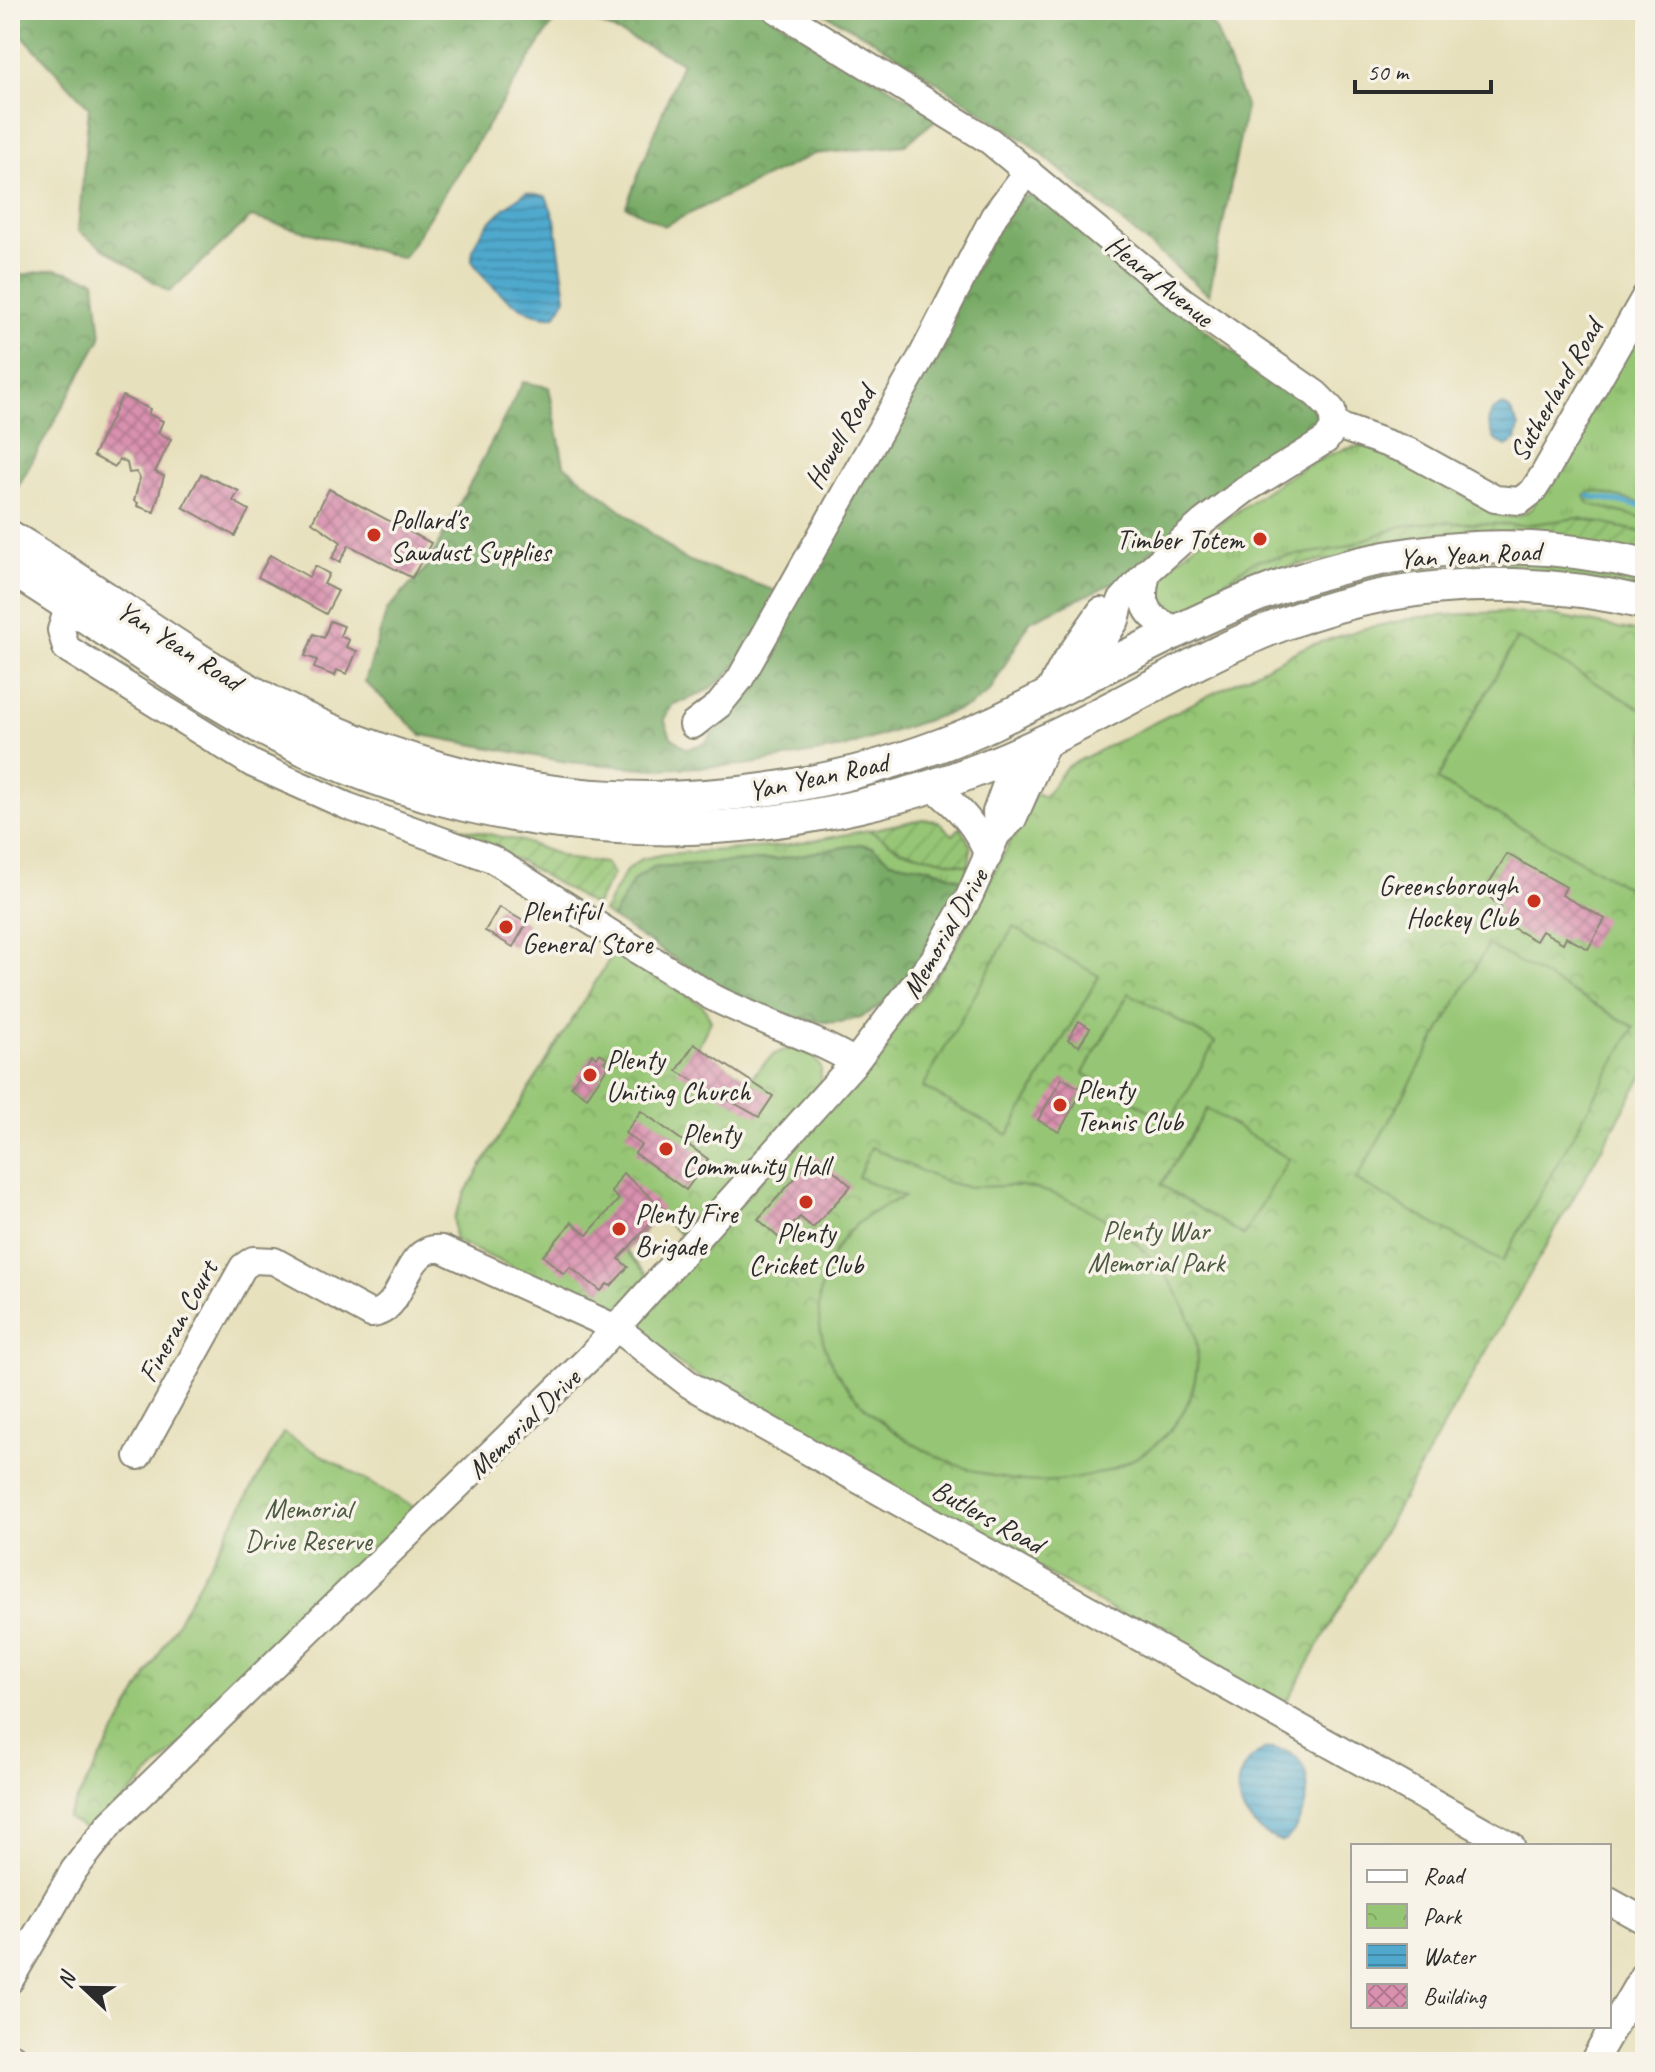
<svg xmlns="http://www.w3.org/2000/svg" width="1655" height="2072" viewBox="0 0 1655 2072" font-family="Caveat,sans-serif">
<defs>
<pattern id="grass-tufts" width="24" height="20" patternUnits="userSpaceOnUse" patternTransform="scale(2)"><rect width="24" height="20" fill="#96c675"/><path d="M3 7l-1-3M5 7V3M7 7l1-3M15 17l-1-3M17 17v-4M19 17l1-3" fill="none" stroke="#81aa65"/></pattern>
<pattern id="forest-crowns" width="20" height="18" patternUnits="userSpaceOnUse" patternTransform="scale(2)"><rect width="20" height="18" fill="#78ab66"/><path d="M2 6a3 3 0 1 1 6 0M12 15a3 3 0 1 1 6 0" fill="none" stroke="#638b54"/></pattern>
<pattern id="wetland-marsh" width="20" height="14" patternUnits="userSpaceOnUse" patternTransform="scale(2)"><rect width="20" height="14" fill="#96c675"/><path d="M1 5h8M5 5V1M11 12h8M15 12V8" fill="none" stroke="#81aa65"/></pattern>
<pattern id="park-crowns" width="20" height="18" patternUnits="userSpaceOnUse" patternTransform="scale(2)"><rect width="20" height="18" fill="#96c675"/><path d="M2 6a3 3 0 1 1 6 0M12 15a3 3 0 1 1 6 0" fill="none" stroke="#81aa65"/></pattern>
<pattern id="garden-furrows" width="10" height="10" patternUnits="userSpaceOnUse" patternTransform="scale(2)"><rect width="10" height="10" fill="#96c675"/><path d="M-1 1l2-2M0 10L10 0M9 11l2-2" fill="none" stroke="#81aa65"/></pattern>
<pattern id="water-rules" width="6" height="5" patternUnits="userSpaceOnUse" patternTransform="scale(2)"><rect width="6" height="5" fill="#50a9cd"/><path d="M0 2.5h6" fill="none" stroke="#438aa7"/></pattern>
<pattern id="building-cross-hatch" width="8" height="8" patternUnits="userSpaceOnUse" patternTransform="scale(2)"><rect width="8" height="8" fill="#d991af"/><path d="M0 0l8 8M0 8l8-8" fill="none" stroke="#b0778f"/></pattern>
</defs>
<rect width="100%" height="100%" fill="#f7f3e8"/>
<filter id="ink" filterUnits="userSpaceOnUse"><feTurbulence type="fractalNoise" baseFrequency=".0125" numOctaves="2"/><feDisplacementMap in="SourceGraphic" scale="16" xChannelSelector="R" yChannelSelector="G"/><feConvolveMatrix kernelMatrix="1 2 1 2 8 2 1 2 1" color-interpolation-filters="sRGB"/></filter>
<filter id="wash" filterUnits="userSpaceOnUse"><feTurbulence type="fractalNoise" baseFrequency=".006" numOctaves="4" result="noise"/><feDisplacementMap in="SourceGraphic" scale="32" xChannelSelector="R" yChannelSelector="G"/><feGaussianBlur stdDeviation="1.8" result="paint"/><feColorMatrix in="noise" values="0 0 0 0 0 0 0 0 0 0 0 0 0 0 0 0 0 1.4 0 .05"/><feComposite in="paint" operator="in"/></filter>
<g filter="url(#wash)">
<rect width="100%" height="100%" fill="#e7e0bc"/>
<g fill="url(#grass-tufts)" stroke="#607850" stroke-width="2">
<path d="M1645,311V550L1328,560L1279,568L1248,580L1209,608L1173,616L1159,608L1154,587L1157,581C1186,546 1325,436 1370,447C1420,460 1457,498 1505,517L1519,516L1531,509Z"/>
<path d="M1535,559L1645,580V588L1298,607L1253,618L1249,611L1374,571Z"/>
<path d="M869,830L902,850L969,866L963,880L931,868L891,861L872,847L860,844L778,859L653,867L634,880L612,918L603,912L626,871L641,859L665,854L785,846Z"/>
</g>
<g fill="url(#forest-crowns)" stroke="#526b48" stroke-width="2">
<path d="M10,10H561L403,258L251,217L169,292L78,231L89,107L10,22Z"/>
<path d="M570,10H761L939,117L905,145L814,154L664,226L626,206L682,62Z"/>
<path d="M818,10H1198L1216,30L1246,107L1209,295L1027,142L873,40Z"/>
<path d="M1023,196H1043L1246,363L1312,407L1319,421L1307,437L1186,519L1120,580L1030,621L990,691L970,706L843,748L745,765L657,769L567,762L422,735L365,682L387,610L426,568L523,382L549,387L564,465L684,559L779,592C749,646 737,687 673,704L664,719L671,737L687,749L705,743L725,719L759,664L1002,221Z"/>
<path d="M56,269L95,280L101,338L10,501V277Z"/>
<path d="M860,844L872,847L891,861L931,868L963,880C941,925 914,986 869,1013C802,1053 668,954 612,918L634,880L653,867L778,859Z"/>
</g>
<path fill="url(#wetland-marsh)" stroke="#607850" stroke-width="2" d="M1594,491L1645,504V519L1589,504L1584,495Z"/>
<g fill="url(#park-crowns)" stroke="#607850" stroke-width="2">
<path d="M1502,612L1559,616L1645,633V1072L1284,1707L690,1372L642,1335L641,1318L920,998L953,950L1036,793L1044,797L1066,767L1305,647L1362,629L1419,617Z"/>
<path d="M614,952L703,1006L711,1020L698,1047L749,1081C766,1060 783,1038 812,1055L821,1067V1083L685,1238L657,1216L626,1251L648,1276L617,1312L612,1313L454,1240V1218L466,1191Z"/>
<path d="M283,1433L420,1511L91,1832L67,1818Z"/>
</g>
<g fill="url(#garden-furrows)" stroke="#607850" stroke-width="2">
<path d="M1579,518L1645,533V550L1328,560C1288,565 1258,573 1225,596V581L1254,561L1338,549L1402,526L1436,522L1524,525Z"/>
<path d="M923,819L937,821L953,835L961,827L971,847L969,866L902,850L869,830Z"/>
<path d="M455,827L522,841L570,859L605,863L613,874L595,906L521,862L444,828Z"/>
</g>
<g fill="#96c675" stroke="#607850" stroke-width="2">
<path d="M1517,638L1645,711V897L1437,780Z"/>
<path d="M1013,927L1099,976L1008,1135L923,1087Z"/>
<path d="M1488,945L1634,1027L1502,1262L1356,1180Z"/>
<path d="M1129,993L1215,1042L1170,1122L1083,1073Z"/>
<path d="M1207,1109L1289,1159L1243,1235L1161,1185Z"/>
<path d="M871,1147C898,1159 926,1176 954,1184C974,1190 1000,1184 1021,1186C1094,1197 1168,1256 1192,1325C1204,1358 1195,1401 1172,1428C1137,1469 1077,1485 1024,1481C927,1473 783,1382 827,1268C842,1229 866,1213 904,1197L858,1177Z"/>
</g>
<g fill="url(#water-rules)" stroke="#3e6a7c" stroke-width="2">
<path d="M526,192L546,196L555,219L566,298L555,316C524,319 486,285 472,260C471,232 505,207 526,192Z"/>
<path d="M1503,405L1510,410L1519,427L1516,440L1507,446L1495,440L1488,423L1492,411Z"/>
<path d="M1265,1749C1312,1746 1315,1790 1298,1823C1294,1831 1291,1838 1283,1842C1238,1828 1217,1776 1265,1749Z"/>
</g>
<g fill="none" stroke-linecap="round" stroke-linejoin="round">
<path stroke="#50a9cd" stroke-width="5" d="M1589,496L1645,507"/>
</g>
<g id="blocks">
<g fill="url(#building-cross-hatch)">
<path d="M122,396L150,409L148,414L163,421L158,433L171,439L155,472L164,476L154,512L137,506L138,503L134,501L140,478L136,472L129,473L127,463L119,459L115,467L93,456Z"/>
<path d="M201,474L239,491L233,501L249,510L235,536L183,507Z"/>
<path d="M329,489L431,543L412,578L349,545L340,562L332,558L341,542L312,522Z"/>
<path d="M270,555L309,577L315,566L329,574L324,584L338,591L326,614L258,577Z"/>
<path d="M330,621L344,626L340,636L349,640L346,647L357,651L347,674L337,670L335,676L314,668L317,660L305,656L314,634L324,638Z"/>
<path d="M1507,854L1566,887L1562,895L1605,919L1588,949L1566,937L1563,943L1542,931L1536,941L1495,918L1501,908L1484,891Z"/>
<path d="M499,907L527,923L513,947L485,931Z"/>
<path d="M1079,1021L1090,1028L1079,1046L1068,1040Z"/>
<path d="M694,1044L773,1096L759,1117L677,1071Z"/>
<path d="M600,1053L607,1058L604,1062L609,1065L587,1097L571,1086L592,1054L597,1058Z"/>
<path d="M1062,1078L1083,1090L1059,1132L1038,1120Z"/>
<path d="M641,1111L708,1159L686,1190L635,1153L641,1145L625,1133Z"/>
<path d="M816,1155L851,1186L813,1228L800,1217L780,1239L758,1219Z"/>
<path d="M623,1173L663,1208L619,1259L628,1267L611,1286L607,1284L601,1291L570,1267L564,1274L543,1256L572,1222L587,1235L619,1199L611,1192Z"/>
</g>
</g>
</g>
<g filter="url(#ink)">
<use href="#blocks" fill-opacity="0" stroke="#898674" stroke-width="2"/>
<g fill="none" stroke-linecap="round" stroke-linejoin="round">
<g stroke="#898674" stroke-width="30">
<g id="minor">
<path d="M777,10L990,141L1183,301L1316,394L1332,410L1334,428L1326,440L1245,490L1203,522L1148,571L1121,601L1116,620L1078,681"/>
<path d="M1335,425L1408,451L1495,499L1520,501L1533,491L1544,474L1645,297"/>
<path d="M1148,571C1137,607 1148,621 1183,631"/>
<path d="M69,605L61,630L66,648L253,764L347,806L492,859L712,997C759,1021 809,1035 855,1062"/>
<path d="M1044,701L1063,665L1101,611"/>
<path d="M693,725L719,705L740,679L922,356L994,216L1028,171"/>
<path d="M933,787C958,807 978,826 988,857"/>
<path d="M997,834L996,812L1017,754"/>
<path d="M138,1456L243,1267L253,1260L274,1261L371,1314C407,1311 401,1245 442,1249L618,1329L690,1385L1511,1846"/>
<path d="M1609,1901L1645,1921"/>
<path d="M10,1980L74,1870L110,1824L588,1359L855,1062L934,959L969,897L997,834L1013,819L1048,740"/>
<path d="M10,2056L19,2062"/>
<path d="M1593,2062L1645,1972"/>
</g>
</g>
<g stroke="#898674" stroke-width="36">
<g id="major">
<path d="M10,537C93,586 170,646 254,693C321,730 392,757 466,775C621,815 791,801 941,745C991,727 1035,701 1083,678C1146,647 1209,613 1274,589C1392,545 1522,534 1645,565"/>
<path d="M10,568C100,622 184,689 277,736C520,859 803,858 1047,740C1126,703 1202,655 1283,624C1401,579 1523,574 1645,603"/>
</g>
</g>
<use href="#minor" stroke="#fff" stroke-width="26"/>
<use href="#major" stroke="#fff" stroke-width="32"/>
</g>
</g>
<g fill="#c8321e" stroke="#f7f3e8" stroke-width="3">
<circle cx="374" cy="535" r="8"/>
<circle cx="1260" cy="539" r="8"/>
<circle cx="1534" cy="901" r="8"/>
<circle cx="506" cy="927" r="8"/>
<circle cx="590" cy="1075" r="8"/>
<circle cx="1060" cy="1105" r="8"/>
<circle cx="666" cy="1149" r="8"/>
<circle cx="806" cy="1202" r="8"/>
<circle cx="619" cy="1229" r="8"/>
</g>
<g text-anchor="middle" stroke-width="7" stroke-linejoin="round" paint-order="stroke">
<g font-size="28" fill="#2b2b2b" stroke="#f7f3e8">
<text transform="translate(1160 280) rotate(39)" y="10">Heard Avenue</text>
<text transform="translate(1555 390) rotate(-60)" y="10">Sutherland Road</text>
<text transform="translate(839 437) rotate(-60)" y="10">Howell Road</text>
<text transform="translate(1470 554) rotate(-3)" y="10">Yan Yean Road</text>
<text transform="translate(180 645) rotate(33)" y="10">Yan Yean Road</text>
<text transform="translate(818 776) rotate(-12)" y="10">Yan Yean Road</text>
<text transform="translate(944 933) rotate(-60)" y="10">Memorial Drive</text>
<text transform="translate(177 1321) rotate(-61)" y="10">Fineran Court</text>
<text transform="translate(523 1423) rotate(-44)" y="10">Memorial Drive</text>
<text transform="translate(988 1516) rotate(29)" y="10">Butlers Road</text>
</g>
<g font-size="28" fill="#2b2b2b" stroke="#f7f3e8" text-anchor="start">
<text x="390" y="529">Pollard's<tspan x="390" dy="32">Sawdust Supplies</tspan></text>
<text x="1244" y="549" text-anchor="end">Timber Totem</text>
<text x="1518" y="895" text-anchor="end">Greensborough<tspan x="1518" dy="32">Hockey Club</tspan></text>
<text x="522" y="921">Plentiful<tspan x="522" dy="32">General Store</tspan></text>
<text x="606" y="1069">Plenty<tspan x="606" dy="32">Uniting Church</tspan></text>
<text x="1076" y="1099">Plenty<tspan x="1076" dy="32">Tennis Club</tspan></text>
<text x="682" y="1143">Plenty<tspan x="682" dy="32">Community Hall</tspan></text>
<text x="635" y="1223">Plenty Fire<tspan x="635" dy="32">Brigade</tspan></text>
<text x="806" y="1242" text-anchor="middle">Plenty<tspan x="806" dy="32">Cricket Club</tspan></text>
</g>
<g font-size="28" fill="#4b5a41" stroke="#f7f3e8">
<text x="1156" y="1240">Plenty War<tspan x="1156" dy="32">Memorial Park</tspan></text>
<text x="308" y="1518">Memorial<tspan x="308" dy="32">Drive Reserve</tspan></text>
</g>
</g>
<rect width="1655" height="2072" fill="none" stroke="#f7f3e8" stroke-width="40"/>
<rect x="1351" y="1844" width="260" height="184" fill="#f7f3e8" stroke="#a5a39c" stroke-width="2"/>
<rect x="1367" y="1870" width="40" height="12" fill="#ffffff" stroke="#a5a39c" stroke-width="2"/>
<text x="1423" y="1884" font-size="24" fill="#2b2b2b">Road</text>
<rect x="1367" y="1904" width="40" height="24" fill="url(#park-crowns)" stroke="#a5a39c" stroke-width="2"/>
<text x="1423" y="1924" font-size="24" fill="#2b2b2b">Park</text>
<rect x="1367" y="1944" width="40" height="24" fill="url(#water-rules)" stroke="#a5a39c" stroke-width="2"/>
<text x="1423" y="1964" font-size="24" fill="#2b2b2b">Water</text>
<rect x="1367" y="1984" width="40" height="24" fill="url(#building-cross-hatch)" stroke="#a5a39c" stroke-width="2"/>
<text x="1423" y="2004" font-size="24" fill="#2b2b2b">Building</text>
<g transform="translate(84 1988) rotate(292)" stroke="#f7f3e8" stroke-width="6" paint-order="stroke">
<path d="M0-6L14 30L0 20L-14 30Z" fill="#2b2b2b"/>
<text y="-12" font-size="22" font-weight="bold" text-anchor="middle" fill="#2b2b2b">N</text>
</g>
<path d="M1355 80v12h136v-12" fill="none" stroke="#2b2b2b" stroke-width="4"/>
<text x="1367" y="80" font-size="24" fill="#2b2b2b" stroke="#f7f3e8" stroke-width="6" paint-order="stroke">50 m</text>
</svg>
